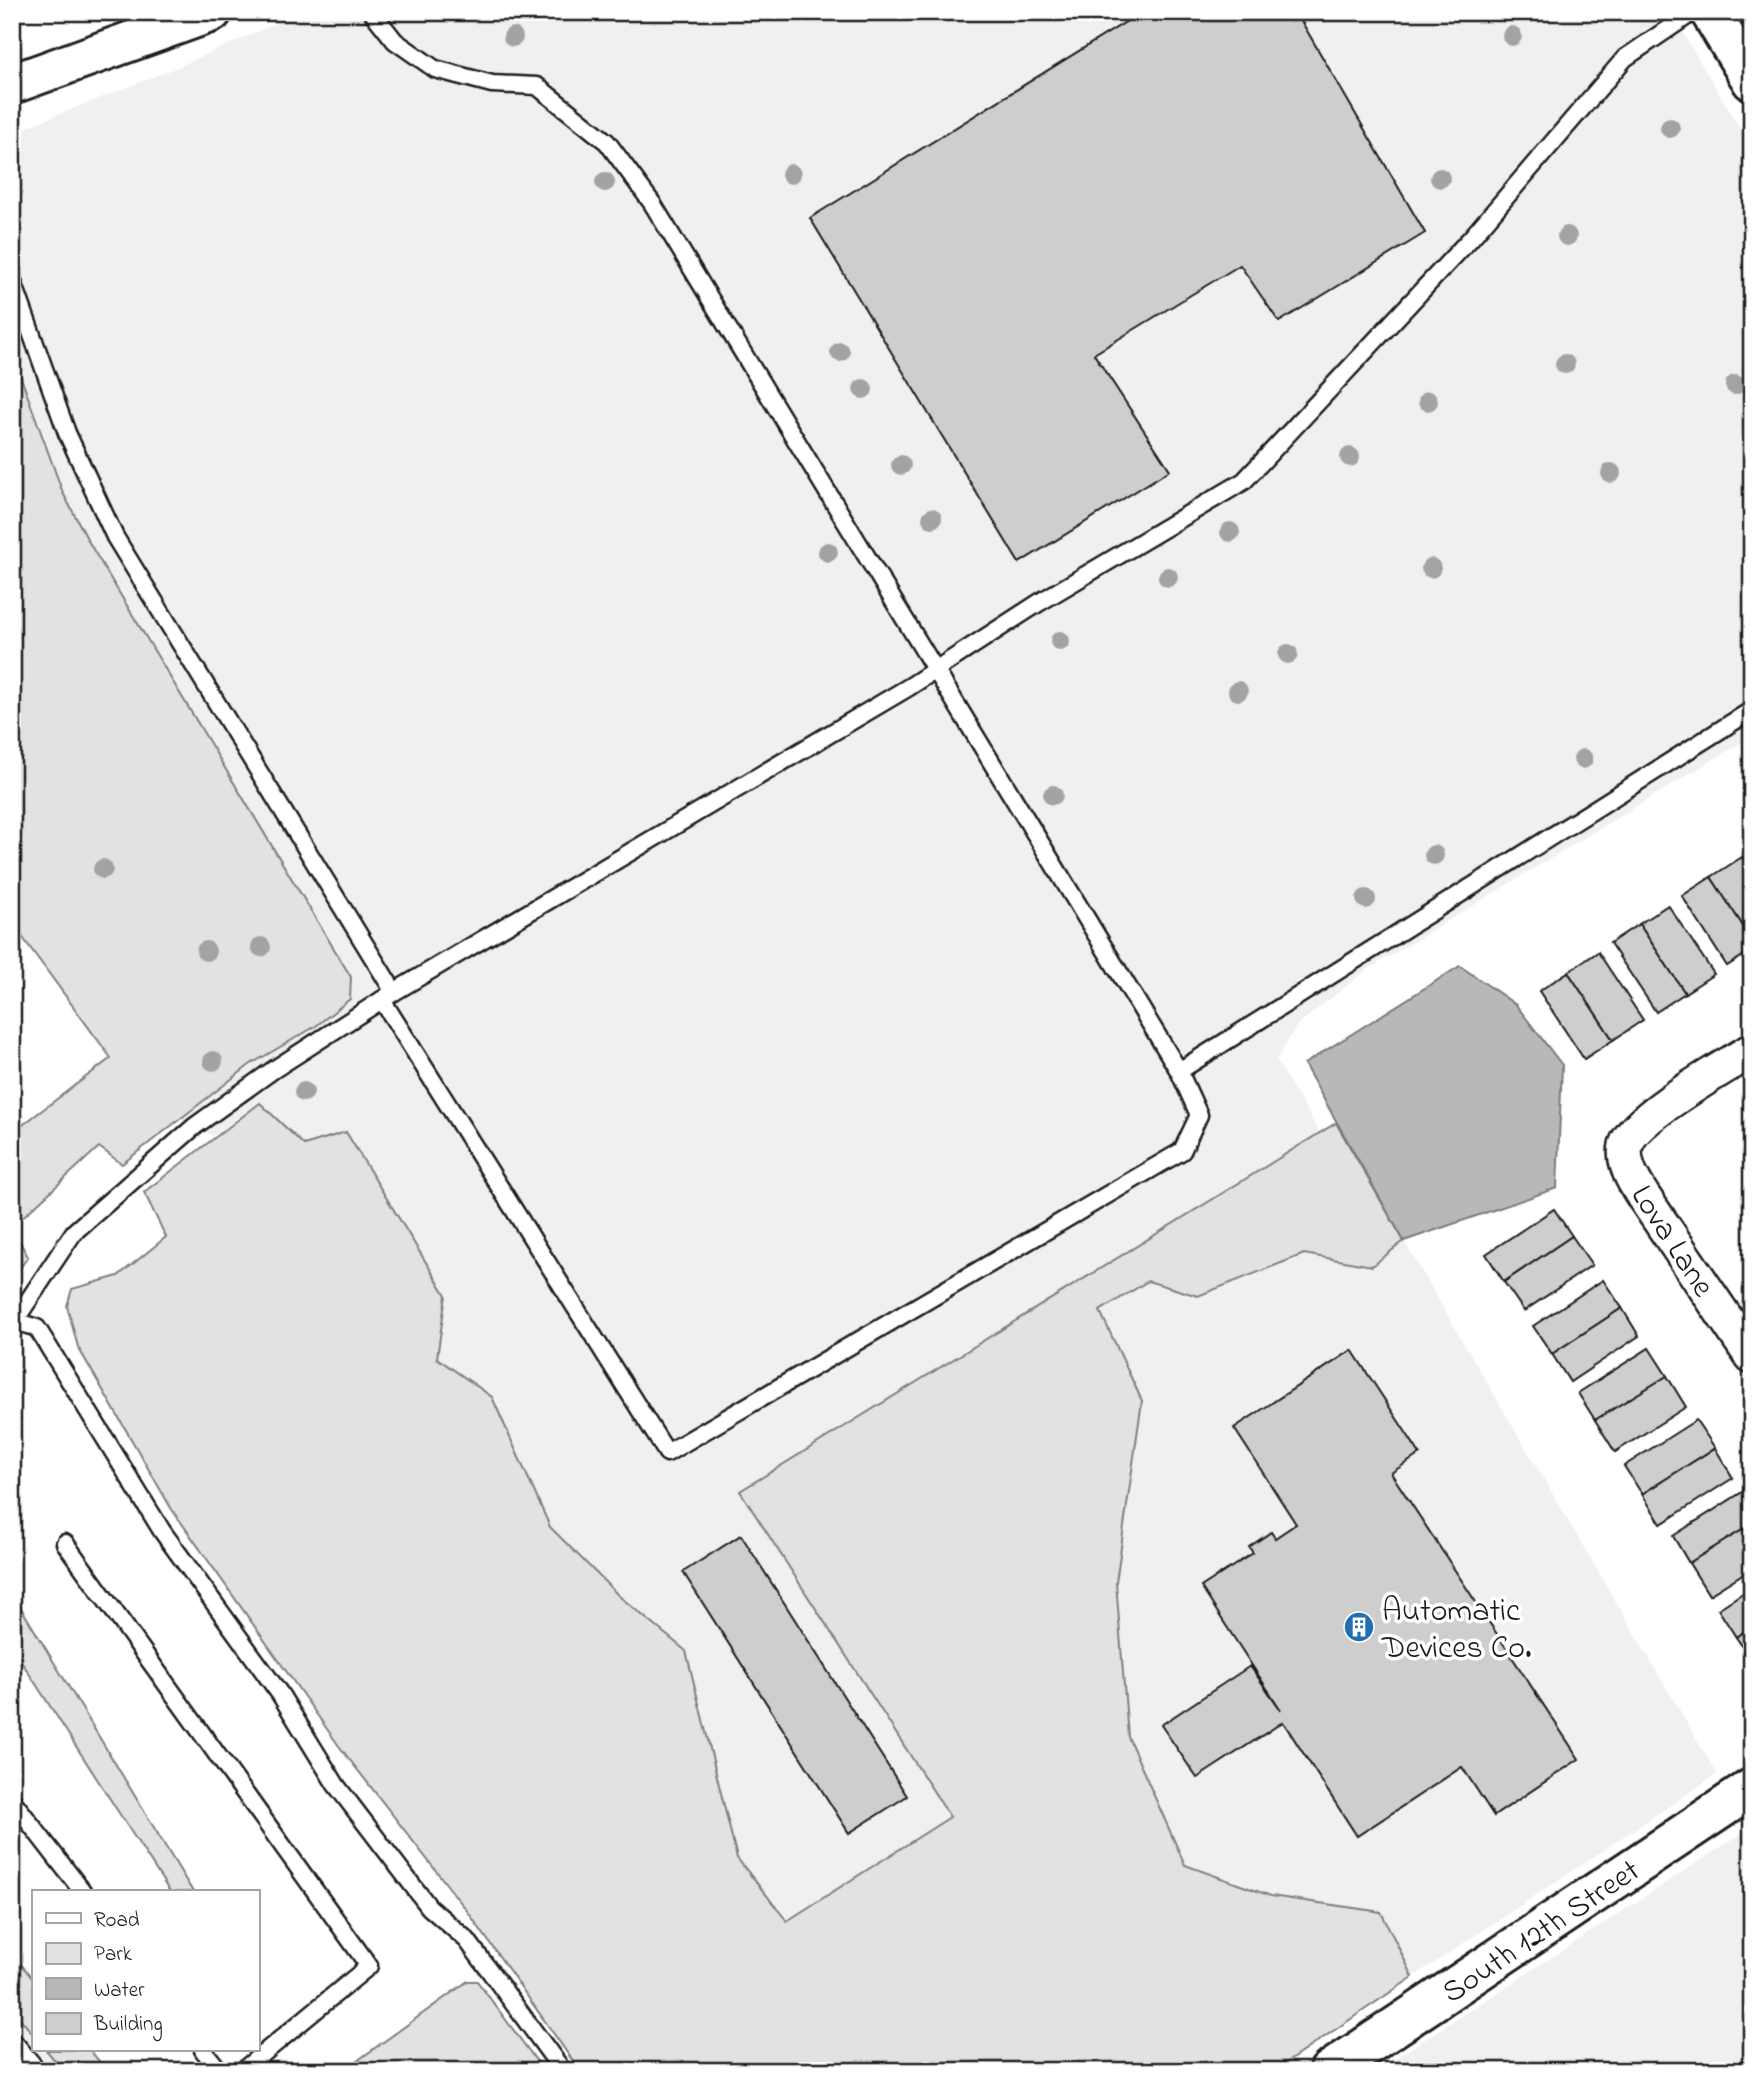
<svg xmlns="http://www.w3.org/2000/svg" width="1764" height="2083" viewBox="0 0 1764 2083" font-family="'Indie Flower',sans-serif">
<rect width="100%" height="100%" fill="#fff"/>
<filter id="ink" filterUnits="userSpaceOnUse"><feTurbulence type="fractalNoise" baseFrequency=".0143" numOctaves="2"/><feDisplacementMap in="SourceGraphic" scale="14" xChannelSelector="R" yChannelSelector="G"/><feConvolveMatrix kernelMatrix="1 2 1 2 8 2 1 2 1" color-interpolation-filters="sRGB"/></filter>
<g filter="url(#ink)">
<g fill="#f0f0f0">
<path d="M302,12H1670L1752,148V736L1367,970L1297,1025L1276,1060L1320,1133L741,1490L950,1817L787,1921L737,1858L686,1651L620,1596L550,1527L492,1397L437,1358L446,1295L304,1145L260,1103L213,1136L179,1118L12,405V133L178,67Z"/>
<path d="M1404,1241L1717,1774L1413,1977L1381,1912L1271,1896L1185,1865L1128,1737L1116,1582L1142,1401L1100,1311L1149,1281L1198,1296L1304,1254L1371,1266Z"/>
<path d="M1752,1827V2071H1375L1486,2000Z"/>
<path d="M12,2009L33,2034V2050H46L64,2071H12Z"/>
</g>
<g fill="#e2e2e2" stroke="#7f7f7f" stroke-width="2">
<path d="M12,353L63,493L91,546L351,977L350,999L316,1026L251,1064L122,1164L99,1147L12,1227L28,1257L12,1279V1133L111,1058L12,923Z"/>
<path d="M260,1103L304,1145L346,1132L446,1295L437,1358L492,1397L550,1527L619,1596L686,1651L737,1858L787,1921L950,1817L740,1491L1336,1123L1404,1241L1372,1266L1304,1254L1198,1296L1148,1281L1100,1311L1142,1401L1116,1582L1128,1737L1185,1865L1271,1896L1381,1912L1413,1977L1274,2071H580L468,1912L339,1746L171,1508L78,1347L67,1306L72,1289L118,1276L166,1237L144,1192Z"/>
<path d="M12,1593L193,1892H170L12,1647Z"/>
<path d="M12,1953L33,1979V2034L12,2009Z"/>
<path d="M468,1981H477L544,2071H343Z"/>
<path d="M46,2050H90L107,2071H64Z"/>
</g>
<path fill="#b8b8b8" stroke="#7a7a7a" stroke-width="2" d="M1460,966L1516,1005L1562,1065L1557,1188L1404,1241L1304,1064Z"/>
<g fill="#cecece" stroke="#1c1c1c" stroke-width="2">
<path d="M1123,12H1296L1425,233L1279,322L1240,265L1094,354L1170,470L1019,563L810,218L1127,21Z"/>
<path d="M1742,857L1752,872V940L1711,877Z"/>
<path d="M1711,877L1752,940V950L1727,966L1682,896Z"/>
<path d="M1668,905L1714,974L1685,993L1639,924Z"/>
<path d="M1639,924L1685,993L1656,1012L1610,943Z"/>
<path d="M1598,952L1643,1020L1613,1040L1568,972Z"/>
<path d="M1568,972L1613,1040L1584,1059L1539,991Z"/>
<path d="M1554,1209L1572,1236L1504,1282L1486,1254Z"/>
<path d="M1572,1236L1592,1265L1524,1311L1504,1282Z"/>
<path d="M1603,1280L1622,1308L1552,1354L1533,1326Z"/>
<path d="M1622,1308L1639,1336L1570,1382L1552,1354Z"/>
<path d="M1649,1348L1667,1376L1595,1420L1578,1393Z"/>
<path d="M1352,1350L1420,1454L1391,1473L1579,1759L1494,1816L1462,1767L1357,1836L1283,1722L1197,1778L1161,1725L1250,1666L1281,1710L1201,1587L1253,1553L1249,1547L1271,1532L1275,1538L1296,1524L1234,1428Z"/>
<path d="M1667,1376L1686,1407L1615,1452L1595,1420Z"/>
<path d="M1696,1420L1715,1448L1642,1494L1624,1466Z"/>
<path d="M1715,1448L1733,1478L1661,1524L1642,1494Z"/>
<path d="M1744,1491L1752,1504V1524L1689,1563L1673,1536Z"/>
<path d="M1752,1524V1568L1709,1595L1689,1563Z"/>
<path d="M741,1535L907,1796L849,1833L683,1572Z"/>
<path d="M1752,1587V1626L1736,1637L1718,1609Z"/>
<path d="M1752,1626V1661L1736,1637Z"/>
</g>
<g fill="none" stroke-linecap="round" stroke-linejoin="round">
<g stroke="#1c1c1c" stroke-width="21">
<g id="service">
<path d="M372,12L395,41L435,69L492,84L537,86L607,142L652,203L1179,1071L1752,710"/>
<path d="M12,279L67,433L115,537L394,992"/>
<path d="M382,1000L667,1453L1182,1151L1199,1115L1179,1071"/>
<path d="M15,1321L37,1328L162,1531L280,1694L336,1785L429,1907L467,1940L563,2071"/>
<path d="M12,1325L74,1232L195,1126L273,1070L394,992L909,687L1040,602L1244,481L1471,238L1625,58L1693,12"/>
<path d="M65,1543L369,1966L242,2071"/>
<path d="M12,1800L83,1892"/>
<path d="M12,2040L38,2071"/>
<path d="M203,2050L220,2071"/>
</g>
</g>
<g stroke="#1c1c1c" stroke-width="38">
<path id="minor" d="M1752,1050C1725,1067 1634,1117 1626,1145C1622,1163 1634,1182 1643,1196L1752,1357"/>
</g>
<g stroke="#1c1c1c" stroke-width="44">
<g id="tertiary">
<path d="M1710,12L1752,81"/>
<path d="M1329,2071L1752,1788"/>
</g>
</g>
<g stroke="#1c1c1c" stroke-width="44">
<path id="secondary" d="M12,84L212,12"/>
</g>
<use href="#service" stroke="#fff" stroke-width="16"/>
<use href="#minor" stroke="#fff" stroke-width="33"/>
<use href="#tertiary" stroke="#fff" stroke-width="38"/>
<use href="#secondary" stroke="#fff" stroke-width="38"/>
</g>
<g fill="#a3a3a3">
<circle cx="1512" cy="36" r="10"/>
<circle cx="513" cy="37" r="10"/>
<circle cx="1670" cy="128" r="10"/>
<circle cx="791" cy="174" r="10"/>
<circle cx="1440" cy="178" r="10"/>
<circle cx="605" cy="182" r="10"/>
<circle cx="1567" cy="236" r="10"/>
<circle cx="840" cy="352" r="10"/>
<circle cx="1565" cy="364" r="10"/>
<circle cx="1735" cy="385" r="10"/>
<circle cx="863" cy="389" r="10"/>
<circle cx="1428" cy="401" r="10"/>
<circle cx="1350" cy="457" r="10"/>
<circle cx="901" cy="465" r="10"/>
<circle cx="1611" cy="473" r="10"/>
<circle cx="932" cy="518" r="10"/>
<circle cx="1230" cy="532" r="10"/>
<circle cx="828" cy="552" r="10"/>
<circle cx="1431" cy="568" r="10"/>
<circle cx="1168" cy="577" r="10"/>
<circle cx="1060" cy="641" r="10"/>
<circle cx="1288" cy="654" r="10"/>
<circle cx="1238" cy="691" r="10"/>
<circle cx="1583" cy="759" r="10"/>
<circle cx="1053" cy="795" r="10"/>
<circle cx="1434" cy="855" r="10"/>
<circle cx="103" cy="869" r="10"/>
<circle cx="1366" cy="899" r="10"/>
<circle cx="261" cy="947" r="10"/>
<circle cx="206" cy="951" r="10"/>
<circle cx="213" cy="1061" r="10"/>
<circle cx="304" cy="1092" r="10"/>
</g>
</g>
<defs>
<g id="building-disc" transform="scale(1.575)"><circle r="9.5" fill="#1f6fb2" stroke="#fff"/><path d="M-4-6H4V6H1V3H-1V6H-4ZM-2.5-4.3h1.7v1.8h-1.7ZM.8-4.3h1.7v1.8H.8ZM-2.5-1h1.7V.8h-1.7ZM.8-1h1.7V.8H.8Z" fill="#fff"/></g>
</defs>
<g fill-rule="evenodd">
<use href="#building-disc" x="1359" y="1627"/>
</g>
<g text-anchor="middle" stroke-width="7" stroke-linejoin="round" paint-order="stroke">
<g font-size="32" fill="#1c1c1c" stroke="#fff">
<text transform="translate(1674 1240) rotate(57)" y="11">Lova Lane</text>
<text transform="translate(1540 1930) rotate(-34)" y="11">South 12th Street</text>
</g>
<g font-size="32" fill="#1c1c1c" stroke="#fff" text-anchor="start">
<text x="1382" y="1620">Automatic<tspan x="1382" dy="37">Devices Co.</tspan></text>
</g>
</g>
<rect width="1764" height="2083" fill="none" stroke="#fff" stroke-width="42"/>
<rect x="21" y="21" width="1722" height="2041" fill="none" stroke="#1c1c1c" stroke-width="2.5" filter="url(#ink)"/>
<rect x="32" y="1890" width="228" height="161" fill="#ffffff" stroke="#a4a4a4" stroke-width="2"/>
<rect x="46" y="1913" width="35" height="10" fill="#ffffff" stroke="#a4a4a4" stroke-width="2"/>
<text x="94" y="1926" font-size="21" fill="#1c1c1c">Road</text>
<rect x="46" y="1943" width="35" height="21" fill="#e2e2e2" stroke="#a4a4a4" stroke-width="2"/>
<text x="94" y="1960" font-size="21" fill="#1c1c1c">Park</text>
<rect x="46" y="1978" width="35" height="21" fill="#b8b8b8" stroke="#a4a4a4" stroke-width="2"/>
<text x="94" y="1996" font-size="21" fill="#1c1c1c">Water</text>
<rect x="46" y="2013" width="35" height="21" fill="#cecece" stroke="#a4a4a4" stroke-width="2"/>
<text x="94" y="2030" font-size="21" fill="#1c1c1c">Building</text>
</svg>
